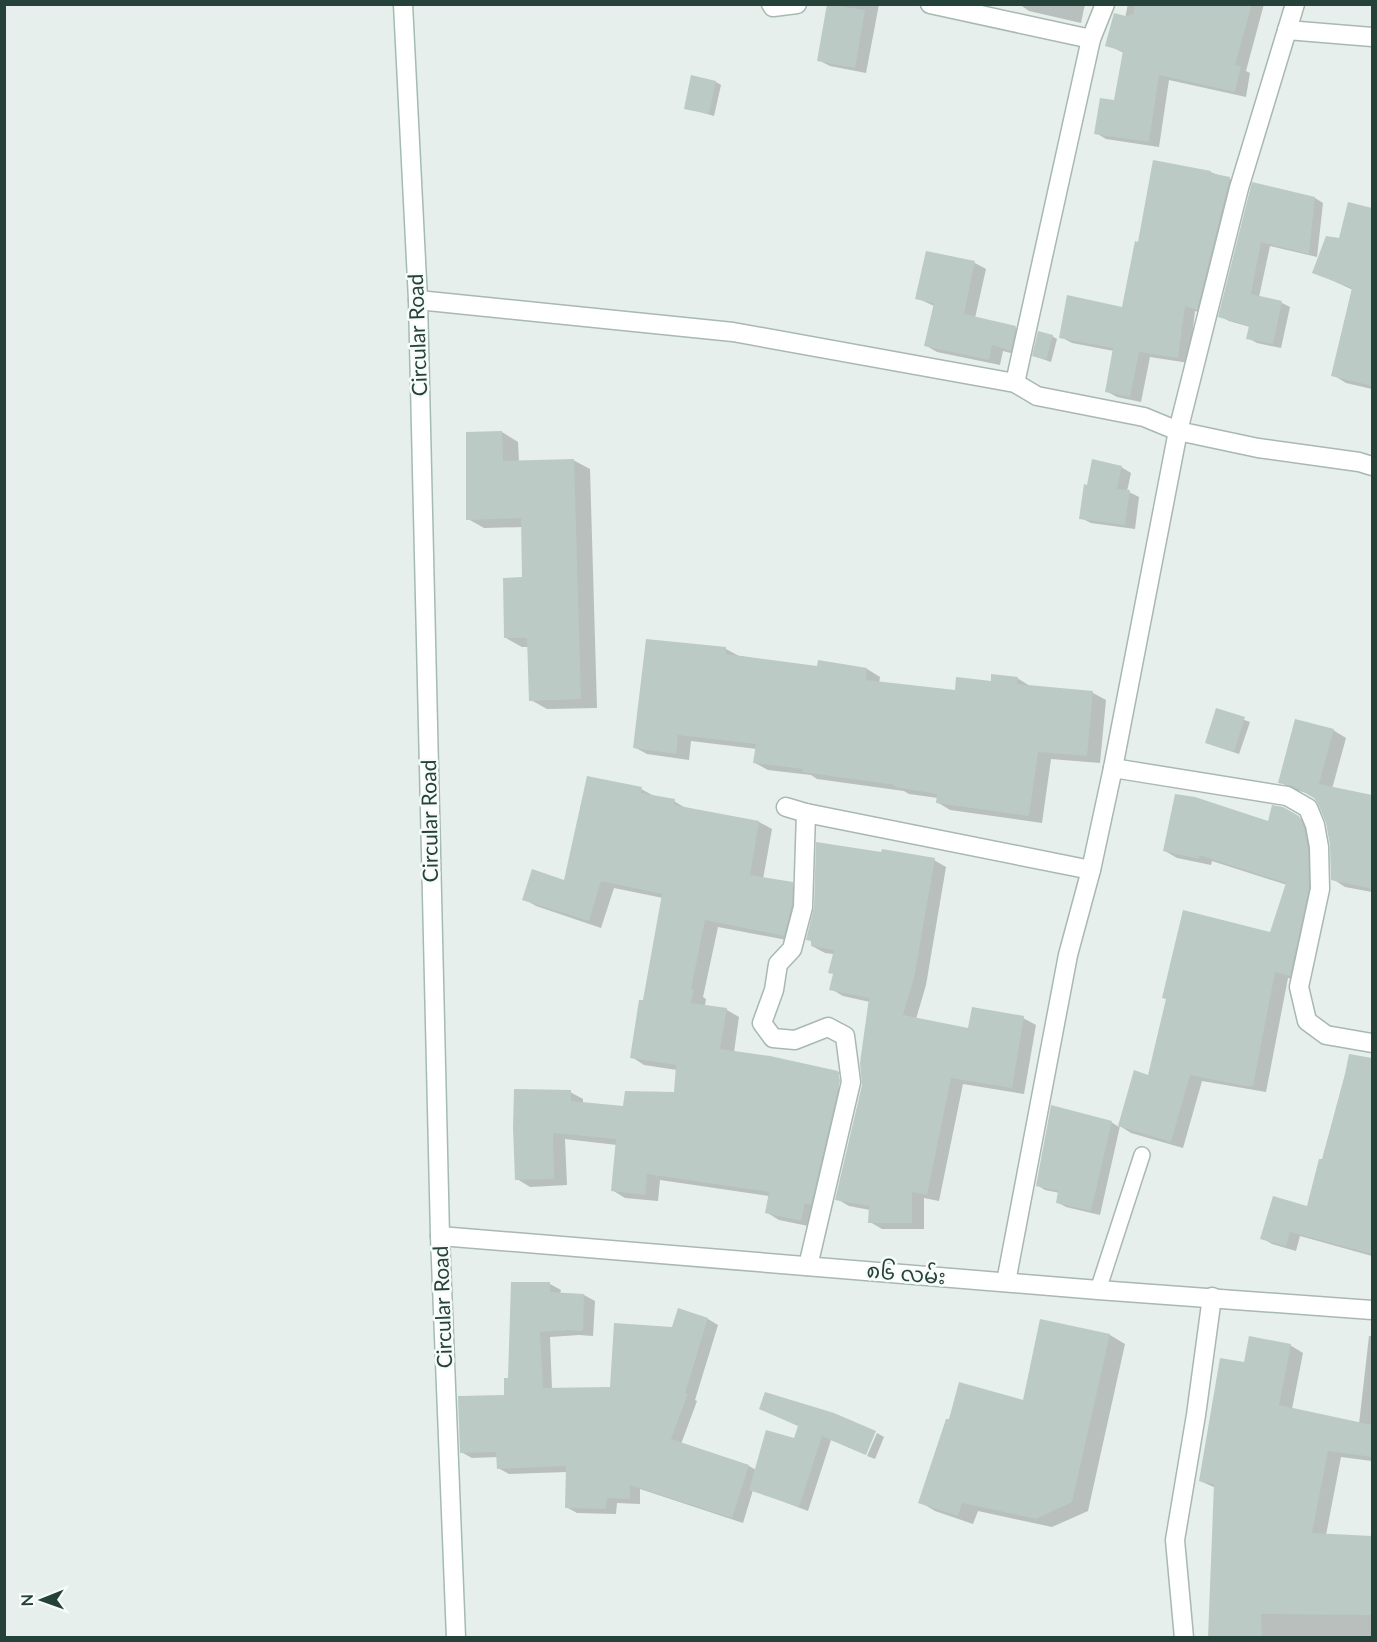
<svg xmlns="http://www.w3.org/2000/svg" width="1377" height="1642" viewBox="0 0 1377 1642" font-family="Lato,'Noto Sans Myanmar',sans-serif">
<rect width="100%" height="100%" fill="#e6efeb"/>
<g fill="#0003" fill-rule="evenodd">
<path d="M842,4H879L866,73L830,66L818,60Z"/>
<path d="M1019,4H1085L1081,23L1029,11Z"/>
<path d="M1128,4H1264L1246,71L1250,73L1246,97L1169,80L1159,147L1106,139L1096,133L1115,102L1124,53L1107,45L1125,18Z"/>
<path d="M716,82L721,85L714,116L686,108Z"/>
<path d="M1210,172L1230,179L1241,185L1208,315L1195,311L1189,363L1150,357L1141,402L1117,397L1106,391L1114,351L1072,343L1061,337L1123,308L1139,244Z"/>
<path d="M1254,184L1315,198L1323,203L1317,257L1270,246L1259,297L1282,303L1290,307L1281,348L1257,343L1248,338L1250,327L1229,321L1220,316Z"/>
<path d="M1349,204L1372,210V389L1346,383L1333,375L1353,290L1314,272L1340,240Z"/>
<path d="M975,263L986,269L975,318L1015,328L1027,334L1022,356L1003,351L1000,365L937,352L925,345L934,306L917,298Z"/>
<path d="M1052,336L1057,339L1051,362L1034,356Z"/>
<path d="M502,432L518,442L519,462L573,460L590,469L597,708L547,709L531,700L529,647H522L506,638L524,579L523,527L484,528L468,519Z"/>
<path d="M1121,467L1131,473L1127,491L1139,497L1135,529L1091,523L1081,518Z"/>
<path d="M647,641L726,649L739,656L819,668L867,669L880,677L879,683L956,692L1017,678L1030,686L1093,693L1106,700L1100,763L1051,759L1042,823L950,810L937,802L938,798L909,794L904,791L817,779L811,775L768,770L755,763L757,749L691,741L689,760L647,754L634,747Z"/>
<path d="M1217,710L1250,722L1239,754L1212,745Z"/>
<path d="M1333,730L1346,738L1332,789L1372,796V892L1345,887L1333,879L1332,845L1327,822L1315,797L1307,793L1292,789L1280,782Z"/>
<path d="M641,789L654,796L674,801L687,809L759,822L772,829L763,879L792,884L805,891L797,942L718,927L703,997L706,999L705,1006L727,1010L739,1017L734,1052L838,1072L851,1079L813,1227L779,1220L766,1212L769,1196L660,1180L658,1201L625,1198L612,1190L617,1145L565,1139L567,1185L530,1187L517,1179L570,1092L583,1099V1104L624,1108L675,1094L677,1070L644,1065L632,1057L645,1002L663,898L614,888L601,928L536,906L524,899L566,882ZM837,1074H840L842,1089H839Z"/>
<path d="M1283,808L1311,825L1316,836L1302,981L1288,978L1266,1092L1202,1081L1183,1148L1131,1133L1120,1126L1100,1215L1066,1207L1057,1202L1060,1193L1045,1190L1037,1185L1111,1122L1119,1127L1135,1072L1149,1077L1271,934L1287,885L1212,861L1211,865L1177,858L1165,851L1269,823Z"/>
<path d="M934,860L946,867L926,985L916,1019L969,1030L1023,1018L1036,1025L1024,1094L963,1084L939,1201L924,1198V1229H882L870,1222V1210L849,1206L837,1199L863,1085L870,1002L843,996L831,989L834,975V954L825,953L812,946Z"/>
<path d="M1350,1056L1372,1060V1256L1300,1236L1296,1251L1272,1244L1262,1238L1308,1208L1323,1161Z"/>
<path d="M512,1283L550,1284L561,1290L560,1294L584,1295L595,1301L593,1336L579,1335L550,1337L552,1389L611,1388L673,1329L679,1310L708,1319L718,1325L695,1400L697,1401L681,1444L749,1466L756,1470L795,1440L799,1426L761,1409L874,1432L864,1454L831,1440L808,1511L753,1490L743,1523L640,1489V1504L617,1503L616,1514L577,1513L566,1507L567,1472L509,1474L498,1468V1457L472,1458L461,1452L506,1396L510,1379Z"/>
<path d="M1041,1320L1110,1335L1125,1344L1088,1511L1052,1527L978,1511L973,1524L935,1511L920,1502L1024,1402Z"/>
<path d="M1369,1336H1372V1461L1341,1457L1326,1535L1372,1537V1638H1209L1216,1488L1200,1481L1245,1364L1290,1345L1303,1353L1292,1409L1359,1424Z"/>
<path d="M877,1433L884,1437L875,1459L867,1456Z"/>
</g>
<g fill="#bbcac4">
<path d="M827,4L865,10L855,68L817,61Z"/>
<path d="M1135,4H1252L1235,65L1241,66L1235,92L1159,75L1149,142L1094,134L1100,98L1114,100L1123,51L1105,46L1114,13L1129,17V14L1133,15Z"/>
<path d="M691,75L716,81L709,114L684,109Z"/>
<path d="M1153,160L1211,171L1210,173L1230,177L1197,310L1185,306L1178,358L1139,352L1130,397L1105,392L1113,348L1059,338L1067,295L1122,307L1135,241L1138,242Z"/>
<path d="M1252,182L1315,197L1309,254L1261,242L1251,294L1282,301L1273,344L1246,339L1249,326L1218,317Z"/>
<path d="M1348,202L1372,208V386L1331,376L1352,288L1312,273L1326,236L1339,238Z"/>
<path d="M926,251L975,261L964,314L1016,326L1011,351L992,345L989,360L924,346L934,303L915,299Z"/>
<path d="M1038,331L1053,335L1046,360L1032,356Z"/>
<path d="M502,431L503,461L574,459L581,699L529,701L527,638H504L503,578L522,577L521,518L466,520V432Z"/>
<path d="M1092,459L1122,466L1117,489L1130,490L1125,525L1079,519L1084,484L1087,485Z"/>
<path d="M646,639L726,647V654L817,666L818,660L867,668L866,680L955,690L956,677L991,681V674L1018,677L1017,684L1093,691L1087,756L1038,752L1029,816L936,803L937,794L895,787V785L803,772V769L753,763L756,744L678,735L676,754L633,748Z"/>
<path d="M1216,708L1245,717L1234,752L1205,743Z"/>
<path d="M1295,719L1334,729L1319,784L1372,795V889L1331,880L1330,845L1326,823L1318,804L1314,798L1293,786L1278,783Z"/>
<path d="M587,776L642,787L641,793L675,799L674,805L759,821L750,875L793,882L792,905L784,936L705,920L691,989L694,990L691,1003L727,1008L720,1049L770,1056L838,1071L840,1081L811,1205L805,1203L801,1221L765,1213L769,1192L647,1174L645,1195L611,1191L616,1139L553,1133L554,1179L515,1180L513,1128L514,1089L571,1090V1101L623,1106L625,1091L674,1092L676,1065L630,1058L639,1000H643L662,894L601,881L589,921L522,900L532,869L564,880Z"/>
<path d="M1175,794L1195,797L1268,821L1272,805L1283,807L1299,816L1304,828L1308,848L1309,888L1290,976L1275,972L1253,1086H1245L1190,1075L1171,1142L1118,1126L1134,1070L1148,1075L1166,999L1162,998L1183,910L1270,932L1286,883L1199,855V859L1163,851Z"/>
<path d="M816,842L881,852L882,849L935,858L914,978L903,1015L968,1028L972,1007L1024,1016L1012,1088L951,1078L927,1195L912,1192V1223H868L869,1206L835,1200L862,1085L860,1063L869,998L829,990L833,974L828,973L834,950L811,946V941L806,940L814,907Z"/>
<path d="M1349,1054L1372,1058V1254L1290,1232L1286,1246L1260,1239L1273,1196L1307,1206L1319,1159H1322L1345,1074Z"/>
<path d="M1051,1105L1112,1121L1091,1211L1056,1203L1058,1191L1036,1186Z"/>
<path d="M511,1282H550V1292L584,1294L583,1331L568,1330L540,1332L543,1388L610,1387L614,1323L672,1327L678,1308L708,1318L685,1393L688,1394L671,1439L749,1465L732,1518L630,1485V1499L607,1498L606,1509L565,1508L566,1466L497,1469L496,1452L460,1453L458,1396L504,1395V1378H508Z"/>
<path d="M1040,1319L1110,1334L1072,1502L1036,1519L962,1503L958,1516L918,1503L946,1419H949L959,1382L1023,1400Z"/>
<path d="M1249,1336L1291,1344L1279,1405L1372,1425V1457L1328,1451L1312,1533L1372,1536V1615L1261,1614L1262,1638H1208L1214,1484L1199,1481L1220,1358L1244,1362Z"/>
<path d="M765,1392L834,1413L876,1431L866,1455L822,1436L799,1507L749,1490L766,1430L794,1438L798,1426L759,1409Z"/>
</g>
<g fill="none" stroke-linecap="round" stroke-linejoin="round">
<g stroke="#a8b8b2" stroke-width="18">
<path id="service" d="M1098,1290L1142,1155"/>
</g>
<g stroke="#a8b8b2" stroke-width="21">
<g id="minor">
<path d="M771,4L773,7L797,4"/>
<path d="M930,4L1091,39"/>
<path d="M1295,4L1239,188L1178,431L1258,448L1359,462L1372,466"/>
<path d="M1287,30L1372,37"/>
<path d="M418,300L733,332L1015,383L1037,396L1144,417L1178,431L1113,768L1091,870L1068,955L1006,1282"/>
<path d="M1015,383L1091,39L1105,4"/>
<path d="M1113,768L1287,796L1308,808L1315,825L1319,847L1320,889L1299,987L1307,1021L1326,1035L1372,1043"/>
<path d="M786,807L806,813L1091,870"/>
<path d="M806,813L803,907L792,949L778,964L774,990L762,1023L773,1038L795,1040L828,1027L845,1036L851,1082L808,1266"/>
<path d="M1184,1638L1175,1540L1196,1415L1212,1297"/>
</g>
</g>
<g stroke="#a8b8b2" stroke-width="21">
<path id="tertiary" d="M440,1236L1098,1290L1372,1310"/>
</g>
<g stroke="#a4bbb3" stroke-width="21">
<path id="secondary" d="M403,4L418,300L440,1236L456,1638"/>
</g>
<use href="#service" stroke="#fff" stroke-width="15"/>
<use href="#minor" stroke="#fff" stroke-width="18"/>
<use href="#tertiary" stroke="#fff" stroke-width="18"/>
<use href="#secondary" stroke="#fff" stroke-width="18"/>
</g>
<g text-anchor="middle" stroke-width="5" stroke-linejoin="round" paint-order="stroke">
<g font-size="21" fill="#24423a" stroke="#f7fbf9">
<text transform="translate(418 335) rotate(-92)" y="7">Circular Road</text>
<text transform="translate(430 821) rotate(-91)" y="7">Circular Road</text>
<text transform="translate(906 1274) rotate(5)" y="7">၈၆ လမ်း</text>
<text transform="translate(443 1307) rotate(-92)" y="7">Circular Road</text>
</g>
</g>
<rect width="1377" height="1642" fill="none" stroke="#24423a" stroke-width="12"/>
<g transform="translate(42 1600) rotate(269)" stroke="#f7fbf9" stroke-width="4.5" paint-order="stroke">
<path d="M0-4.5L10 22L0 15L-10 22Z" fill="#24423a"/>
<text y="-9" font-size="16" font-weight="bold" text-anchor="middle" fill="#24423a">N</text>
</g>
</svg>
